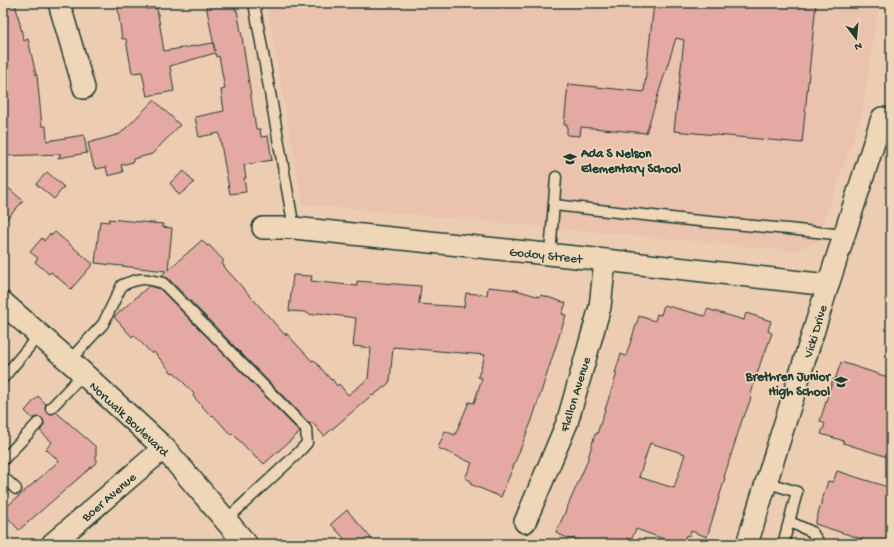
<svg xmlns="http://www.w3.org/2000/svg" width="894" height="547" viewBox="0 0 894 547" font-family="'Gochi Hand',sans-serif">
<rect width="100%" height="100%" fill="#eccdb2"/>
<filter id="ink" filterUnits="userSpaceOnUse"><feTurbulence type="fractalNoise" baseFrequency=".025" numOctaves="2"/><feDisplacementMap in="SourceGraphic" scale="8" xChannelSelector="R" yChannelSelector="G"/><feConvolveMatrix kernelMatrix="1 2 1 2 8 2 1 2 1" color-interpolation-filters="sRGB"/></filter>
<g filter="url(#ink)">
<path fill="#eac2ae" d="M266,3H879L862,113L817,241L795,251L303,204Z"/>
<g fill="#e4a9a3" stroke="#1f3d34" fill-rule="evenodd">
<path d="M3,3H15L24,41L28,39L36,75H37L42,126H46L47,141L84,135L87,153L58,158L61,154L3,156Z"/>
<path d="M117,3H146L147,9L157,8L164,51L213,43L215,51L206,5L219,3H234L236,11L237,10L242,37L256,129H260L261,137L268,136L272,160L244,165L246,178H244L246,192L230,194L219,133L199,137L195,117L224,111L221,90L225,89L219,56L216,57L215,53L170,66L174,91L147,96L142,72L132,73L126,39H122Z"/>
<path d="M654,3H816L802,143L674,131L684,40L676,38L646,133L581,127L580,136L567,135V125H564L568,84L644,92Z"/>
<path d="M154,100L180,125L152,154L133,159V162L121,165L123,172L108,176L106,167L96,169L95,166L94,167L88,143L120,134Z"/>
<path d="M184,171L194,183L179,195L170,183Z"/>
<path d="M47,172L64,187L54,199L36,184Z"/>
<path d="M3,183L23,201L3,223Z"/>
<path d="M109,219L163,224L162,227L172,228L168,270L202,240L207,246L209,245L224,261L222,263L226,269L286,336V333L312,361L314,360L331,380L332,379L337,386L339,384L348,395L368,379L371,348L353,346L356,318L318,313L315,315L309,314L305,312L289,311L293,275L312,276L311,281L357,286V281L421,286L419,304L464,307L466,293L487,295L488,287L516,290L540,297L541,295L566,303L562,314L566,315L532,420L501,497L470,484L471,481L465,478L472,463L438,448L445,431L455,435L469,402L474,403L482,378L478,377L485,355L393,347L390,381H389V383L373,396L372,395L324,436L312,422L310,424L168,278L161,276L166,271L95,263L100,221L109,222Z"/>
<path d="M55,232L93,264L71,289L51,272L49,274L35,262L38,258L30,252L42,238L44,241L50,234L52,235Z"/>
<path d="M149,286L160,289L300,432L264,464L258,458L257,459L232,433L231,435L213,415L211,416L193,396L194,394L174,372L172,373L154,352L152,354L134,335L132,337L114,317Z"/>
<path d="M664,305L705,316L707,309L744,320L746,313L771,321L768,331L772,333L764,356L763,355L750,397L751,398L744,417H743L724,477L725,478L707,537L691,531L689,536L686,535L683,544H678L636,529L631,540L627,538L624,544H586L573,538L572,540L556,533L587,462L595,434H597L617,373H615L621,354L626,356L639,316L655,321L657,314L661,315ZM650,443L685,454L674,488L639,477Z"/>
<path d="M841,362L891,378V458L843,443L844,441L821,434L825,424L820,421L833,379L835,380Z"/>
<path d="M38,396L46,404L45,409L47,413L52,414L56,412L96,447V463L19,530L3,512V510L59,461L46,449L52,442L40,431L44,425L43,419L39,417L33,419L25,411Z"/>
<path d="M837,471L891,488V544H861L862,539L815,524L828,481L833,482Z"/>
<path d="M347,510L376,544H349L331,524Z"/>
</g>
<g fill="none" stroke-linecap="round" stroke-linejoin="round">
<g stroke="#1f3d34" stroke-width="13">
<g id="service">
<path d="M254,3L294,228"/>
<path d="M554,205L689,220L788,229L844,235"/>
<path d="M550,254L556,177"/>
<path d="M69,361L103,324L122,285C141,277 144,278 163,283L306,429L307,443L297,454L226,520"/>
<path d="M3,378L39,335"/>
<path d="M51,408L83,374"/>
<path d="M3,460L38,423"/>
<path d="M3,477L16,489"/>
<path d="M766,482L797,492L783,544"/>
<path d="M790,522L812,532L819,543V544"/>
</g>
</g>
<g stroke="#1f3d34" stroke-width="24">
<g id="minor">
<path d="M59,3L84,88"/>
<path d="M263,228H294L605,260L828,285"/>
<path d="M525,522L567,423L600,307L605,260"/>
<path d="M52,544L164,448"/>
<path d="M747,544L828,285L882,118L891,120"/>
</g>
</g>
<g stroke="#1f3d34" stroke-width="25">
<path id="secondary" d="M3,303L75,366L164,448L246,544"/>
</g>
<use href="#service" stroke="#eed6b6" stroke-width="10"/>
<use href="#minor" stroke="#eed6b6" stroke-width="21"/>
<use href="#secondary" stroke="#eed6b6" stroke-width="22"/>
</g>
</g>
<defs>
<g id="school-bare" transform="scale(1.08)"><path d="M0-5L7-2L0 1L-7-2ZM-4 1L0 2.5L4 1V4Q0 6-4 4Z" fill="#1f3d34" stroke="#eed6b6" stroke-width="2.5" paint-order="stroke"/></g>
</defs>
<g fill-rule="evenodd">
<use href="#school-bare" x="570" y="159"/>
<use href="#school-bare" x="841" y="382"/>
</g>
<g text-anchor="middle" stroke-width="3.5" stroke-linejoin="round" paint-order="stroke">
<g font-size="13" font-weight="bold" fill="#1f3d34" stroke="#eed6b6" text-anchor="start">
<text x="581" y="157">Ada S Nelson<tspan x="581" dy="15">Elementary School</tspan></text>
<text x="830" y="380" text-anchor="end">Brethren Junior<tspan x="830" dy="15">High School</tspan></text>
</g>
<g font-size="13" fill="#1f3d34" stroke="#eed6b6">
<text transform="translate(546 254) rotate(6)" y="5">Godoy Street</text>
<text transform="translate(814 331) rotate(-73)" y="5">Vicki Drive</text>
<text transform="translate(574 394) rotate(-73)" y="5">Flallon Avenue</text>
<text transform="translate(130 418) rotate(43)" y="5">Norwalk Boulevard</text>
<text transform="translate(108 496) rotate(-41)" y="5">Boer Avenue</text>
</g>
</g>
<rect width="894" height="547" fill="none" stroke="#eed6b6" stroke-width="16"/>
<rect x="8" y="8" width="878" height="531" fill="none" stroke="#1f3d34" stroke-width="1.5" filter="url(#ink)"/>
<g transform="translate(856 38) rotate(164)" stroke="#eed6b6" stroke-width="3" paint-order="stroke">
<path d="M0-3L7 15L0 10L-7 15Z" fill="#1f3d34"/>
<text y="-6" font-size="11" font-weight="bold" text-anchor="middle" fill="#1f3d34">N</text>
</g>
</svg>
